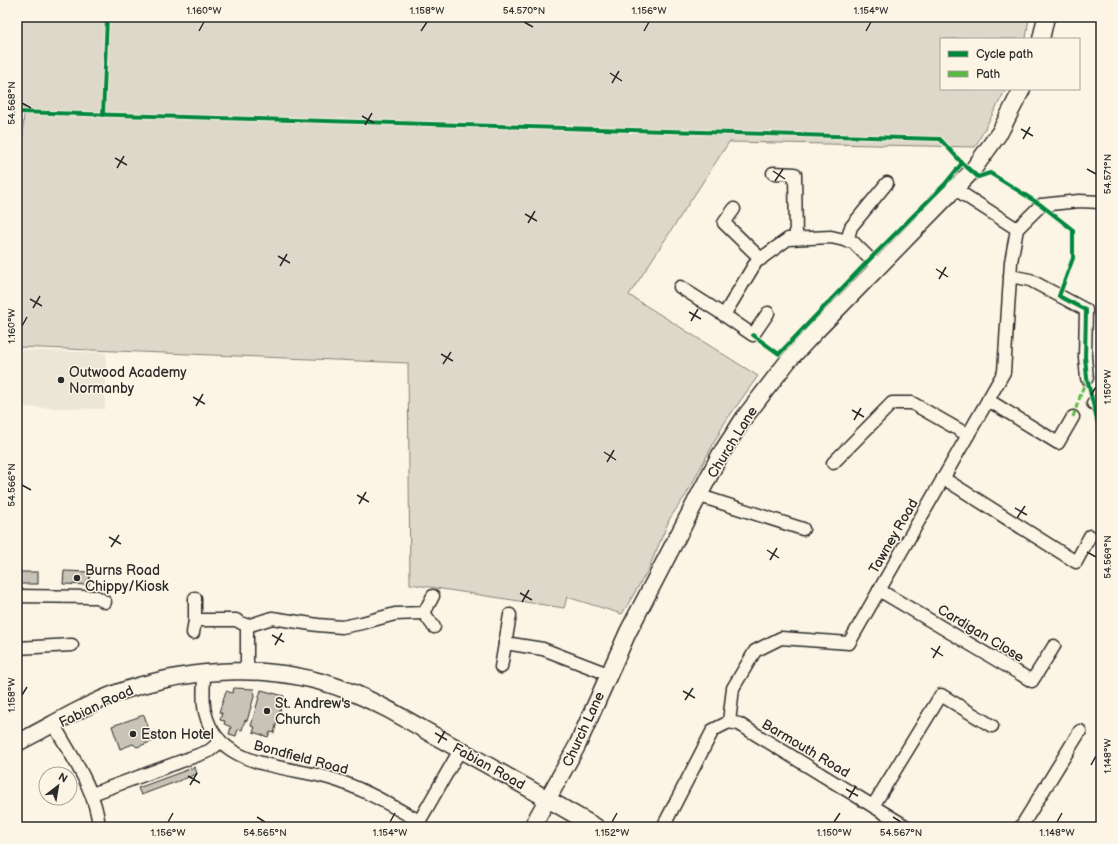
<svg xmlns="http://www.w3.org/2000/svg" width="1118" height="844" viewBox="0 0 1118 844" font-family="'Balsamiq Sans',sans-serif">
<rect width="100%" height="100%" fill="#fcf5e5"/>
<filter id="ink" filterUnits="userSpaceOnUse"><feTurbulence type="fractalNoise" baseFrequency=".025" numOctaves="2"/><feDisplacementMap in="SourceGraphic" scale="8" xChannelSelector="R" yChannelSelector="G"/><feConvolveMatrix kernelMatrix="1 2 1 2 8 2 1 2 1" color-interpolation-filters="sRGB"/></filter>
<g filter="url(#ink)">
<g fill="#ece6d7">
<path d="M17,122H22L17,232Z"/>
<path d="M17,350L106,353L105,409L17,407Z"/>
</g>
<path fill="#ded8ca" stroke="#84827a" d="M17,17H1029L1026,39H941V89H1006L975,147L729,142L629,295L758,376L725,422L686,495L670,518L648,570L622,614L567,597L564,608L410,584L408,363L17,347V293L24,108L17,107Z"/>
<g fill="#c8c3b7" stroke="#2b2b2b">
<path d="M64,571L90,572L89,585L63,584Z"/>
<rect x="20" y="572" width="18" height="12"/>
<path d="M234,688L254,689L253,692L255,693L247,721L245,720L242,730L238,729L236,736L229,734L231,727L224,724L225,721L220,720L222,713L219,712L226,691L232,693Z"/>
<path d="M261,690L284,696L274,733L270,732L268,737L253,732L255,727L251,726Z"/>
<path d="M144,715L153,741L137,747L133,744L120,749L112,726Z"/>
<path d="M195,767L197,774L141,795L138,788Z"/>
</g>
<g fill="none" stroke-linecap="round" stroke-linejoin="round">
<g stroke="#2b2b2b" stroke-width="15">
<g id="street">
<path d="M773,173L795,174L796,238"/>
<path d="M734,209L724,223L761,259"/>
<path d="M1017,229L1041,205L1079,201L1101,202"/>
<path d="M847,241L851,227L887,183"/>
<path d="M1010,276L1030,280L1086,310L1085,357L1087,378"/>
<path d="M680,287L724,315L756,262L788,239L831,237L853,242L879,268"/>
<path d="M724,315L753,335L768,313"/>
<path d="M988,400L1058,443L1073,417"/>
<path d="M1093,403H1101"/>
<path d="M833,463L892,403H912L968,435"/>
<path d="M943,478L1076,562L1090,536"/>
<path d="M700,496L803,529"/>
<path d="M879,590L1032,681L1054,646"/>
<path d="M17,596L91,597H97L105,602"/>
<path d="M195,598V620H236L247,626V671"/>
<path d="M424,613L434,627"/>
<path d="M247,626L272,618L318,625L342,627L362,623L395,614L424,613L433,596"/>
<path d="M193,633L195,620"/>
<path d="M505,643L543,649L608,674"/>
<path d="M17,648L72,645"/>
<path d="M501,667L510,615"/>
<path d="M204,672C204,685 202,700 205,712C218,768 284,765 329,778C361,787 390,805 419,821"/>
<path d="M729,722L733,688L755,651L781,638L849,643L1004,372L1011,262L1017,229L955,189"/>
<path d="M729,722L739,724L907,827"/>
<path d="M54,725C72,757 96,790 99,827"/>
<path d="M92,794L209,751L220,742"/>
<path d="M873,806L941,695L992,726"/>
<path d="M416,827L460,750"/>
<path d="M663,827L713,730L729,722"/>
<path d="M1021,827L1080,731"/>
</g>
</g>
<g stroke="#2b2b2b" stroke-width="19">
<g id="secondary">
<path d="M1041,39L1046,17"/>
<path d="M17,743C51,726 89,702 125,690C197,667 274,663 346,690C380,703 412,723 444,741C495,769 546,798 596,827"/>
<path d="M532,827L577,746L628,632L720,455L744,418L788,361L815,332L972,171L1000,132L1022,89"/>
</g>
</g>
<use href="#street" stroke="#fcf5e5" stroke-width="12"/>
<use href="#secondary" stroke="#fcf5e5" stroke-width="16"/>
<path stroke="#58b947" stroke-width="3" stroke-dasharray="6 3" stroke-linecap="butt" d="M1073,417L1086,379"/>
<g stroke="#fcf5e5" stroke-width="6">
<g id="cycleway">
<path d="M17,112L940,139L962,163L978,177L990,173L1041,205L1073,230V258L1059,296L1086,310L1085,357L1087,378L1101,437"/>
<path d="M103,115L107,17"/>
<path d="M753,335L779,354L870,259L945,184L962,163"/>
</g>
</g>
<use href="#cycleway" stroke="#00873e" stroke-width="4"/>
</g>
</g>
<path fill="none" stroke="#2b2b2b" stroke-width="1.5" d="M524,22L533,27M199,31L204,22M421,31L427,22M644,31L649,22M866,31L871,22M610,73L622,81M612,83L619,71M22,103L31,108M362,116L374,123M365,125L372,113M1021,129L1033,136M1023,139L1030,127M115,158L127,165M117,168L124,156M1087,169L1096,174M773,171L785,179M775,181L783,169M525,214L537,221M528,223L535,211M278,256L290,263M280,266L287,254M936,269L948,277M939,279L946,267M30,299L42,306M33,308L40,296M689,312L701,319M691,321L698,309M22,326L27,317M441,354L453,361M443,364L451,352M1091,395L1096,387M193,397L205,404M196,406L203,394M852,410L864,417M854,420L861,408M604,452L616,460M607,462L614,450M22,485L31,490M357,495L369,502M359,504L366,492M1015,508L1027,515M1017,518L1025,506M109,537L121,544M111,547L119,535M767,550L779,558M1087,552L1096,557M770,560L777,548M520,593L532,600M522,602L529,590M272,635L284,642M275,645L282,633M931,648L943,656M933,658L940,646M683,691L695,698M22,695L27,687M685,700L693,688M435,733L447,740M438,743L445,731M1091,765L1096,756M188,776L200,783M190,785L197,773M846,789L858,796M849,798L856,786M257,817L265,822M893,817L901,822M168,822L173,813M390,822L395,813M612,822L617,813M834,822L840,813M1057,822L1062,813"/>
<g fill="#2b2b2b" stroke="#fcf5e5" stroke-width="1.5">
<circle cx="61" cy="380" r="4"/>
<circle cx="77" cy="578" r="4"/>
<circle cx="267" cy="711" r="4"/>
<circle cx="133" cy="734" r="4"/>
</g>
<g text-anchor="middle" stroke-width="3" stroke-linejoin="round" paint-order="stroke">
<g font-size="14" fill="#2b2b2b" stroke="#fcf5e5" text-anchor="start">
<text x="69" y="377">Outwood Academy<tspan x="69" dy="16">Normanby</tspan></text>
<text x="85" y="575">Burns Road<tspan x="85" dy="16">Chippy/Kiosk</tspan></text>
<text x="275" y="708">St. Andrew's<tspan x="275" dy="16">Church</tspan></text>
<text x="141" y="739">Eston Hotel</text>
</g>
<g font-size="14" fill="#2b2b2b" stroke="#fcf5e5">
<text transform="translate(732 442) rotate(-58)" y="5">Church Lane</text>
<text transform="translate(893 536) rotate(-60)" y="5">Tawney Road</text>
<text transform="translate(981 633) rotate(31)" y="5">Cardigan Close</text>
<text transform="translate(96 706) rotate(-25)" y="5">Fabian Road</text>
<text transform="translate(583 729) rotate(-65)" y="5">Church Lane</text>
<text transform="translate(806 748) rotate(31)" y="5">Barmouth Road</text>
<text transform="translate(301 757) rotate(15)" y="5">Bondfield Road</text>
<text transform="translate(489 766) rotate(29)" y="5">Fabian Road</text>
</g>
</g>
<rect width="1118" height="844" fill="none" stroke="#fcf5e5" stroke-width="44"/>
<rect x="940" y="38" width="140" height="52" fill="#fcf5e5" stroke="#a8a49b"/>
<rect x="948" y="51" width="20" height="6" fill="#00873e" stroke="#a8a49b"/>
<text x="976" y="58" font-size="12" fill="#2b2b2b">Cycle path</text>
<rect x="948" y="71" width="20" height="6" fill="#58b947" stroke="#a8a49b"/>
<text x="976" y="78" font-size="12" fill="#2b2b2b">Path</text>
<g transform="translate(58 786) rotate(31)"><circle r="19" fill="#fcf5e5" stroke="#a8a49b"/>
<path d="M0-3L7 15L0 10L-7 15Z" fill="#2b2b2b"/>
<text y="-6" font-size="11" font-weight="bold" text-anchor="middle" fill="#2b2b2b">N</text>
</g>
<rect x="22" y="22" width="1074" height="800" fill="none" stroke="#2b2b2b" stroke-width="1.5"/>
<g font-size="10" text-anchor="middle" fill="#2b2b2b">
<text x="204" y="14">1.160°W</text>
<text x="427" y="14">1.158°W</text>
<text x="524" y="14">54.570°N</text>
<text x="649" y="14">1.156°W</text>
<text x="871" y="14">1.154°W</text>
<text transform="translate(11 103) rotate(-90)" y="4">54.568°N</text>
<text transform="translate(1107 174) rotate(-90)" y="4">54.571°N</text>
<text transform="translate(11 326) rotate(-90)" y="4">1.160°W</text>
<text transform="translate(1107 387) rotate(-90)" y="4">1.150°W</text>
<text transform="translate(11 485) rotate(-90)" y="4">54.566°N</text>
<text transform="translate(1107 557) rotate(-90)" y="4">54.569°N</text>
<text transform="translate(11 695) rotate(-90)" y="4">1.158°W</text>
<text transform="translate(1107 756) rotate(-90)" y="4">1.148°W</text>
<text x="168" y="836">1.156°W</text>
<text x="265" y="836">54.565°N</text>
<text x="390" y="836">1.154°W</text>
<text x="612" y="836">1.152°W</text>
<text x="834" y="836">1.150°W</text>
<text x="901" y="836">54.567°N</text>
<text x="1057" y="836">1.148°W</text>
</g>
</svg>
